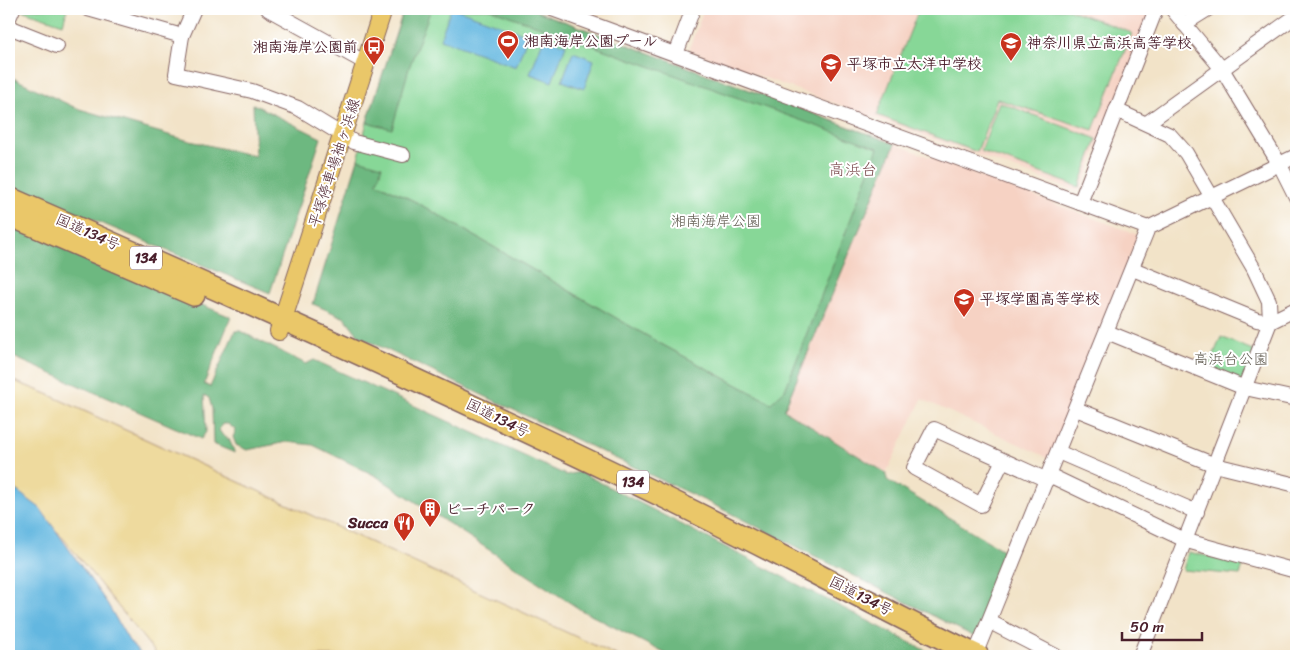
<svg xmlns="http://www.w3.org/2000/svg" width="1305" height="665" viewBox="0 0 1305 665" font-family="Sriracha,'Klee One',sans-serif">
<rect width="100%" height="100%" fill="#fff"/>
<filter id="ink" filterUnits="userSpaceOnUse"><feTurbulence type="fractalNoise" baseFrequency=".02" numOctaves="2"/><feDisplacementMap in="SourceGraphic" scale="10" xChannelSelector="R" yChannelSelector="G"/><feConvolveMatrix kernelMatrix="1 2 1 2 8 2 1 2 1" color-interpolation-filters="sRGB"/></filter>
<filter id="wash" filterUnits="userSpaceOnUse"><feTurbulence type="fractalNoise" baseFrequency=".0096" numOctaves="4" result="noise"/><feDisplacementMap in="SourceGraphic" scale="20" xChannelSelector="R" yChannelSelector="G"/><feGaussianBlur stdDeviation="1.12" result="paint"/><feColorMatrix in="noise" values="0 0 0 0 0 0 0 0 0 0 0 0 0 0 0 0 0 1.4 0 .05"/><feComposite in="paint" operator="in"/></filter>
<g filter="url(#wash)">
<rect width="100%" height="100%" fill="#f2e3c8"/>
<g fill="#f6d2c3">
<path d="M704,9H1152L1081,190L1076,191L691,51L690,46Z"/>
<path d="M895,144L1136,234L1137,238L1051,459L922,399L886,473L784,410Z"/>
</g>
<g fill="#87d797" stroke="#687b61">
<path d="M22,9H67L63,24L21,10Z"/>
<path d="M404,9H531L895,144L784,410L661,344L416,202L377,183L358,159L367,122Z"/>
<path d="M919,9H1068L1132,33L1093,130L997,99L977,152L877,115Z"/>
<path d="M999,102L1097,139L1079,187L981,151Z"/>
<path d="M1221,337L1255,351L1242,382L1208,368Z"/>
<path d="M1188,552L1244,564L1240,575L1183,570Z"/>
</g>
<g fill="#6db880" stroke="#5c6c56">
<path d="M404,9H431L409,68L392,129L367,122Z"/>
<path d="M490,9H531L895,144L784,410L886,473L887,480L1011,555L975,637L718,507L360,337L345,318L313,304L358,159L382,166L377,183L416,202L661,344L771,403L785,390L878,148Z"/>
<path d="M9,76L76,108L186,140L255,156L253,104L321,138L270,293L9,185Z"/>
<path d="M9,225L231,317L204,384L210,387L235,331H240L306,364L314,360L566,475L580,472L936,656H670L581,610L376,476L313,445L287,442L247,450L236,445L233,437L236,430L228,424H222L219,430L223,436L229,439L235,453L213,444L212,409L209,398L204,395L206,432L201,439L9,355Z"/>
</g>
<path fill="#eeda9e" stroke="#9c7c64" d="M9,379L47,394L618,656H158L59,533L9,502Z"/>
<g fill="#64b7e0" stroke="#576b86">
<path d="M451,9H456L528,35L516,67L440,39Z"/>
<path d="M544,37L566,45L552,82L530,74Z"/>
<path d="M573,52L594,60L584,89L562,81Z"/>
<path d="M9,485L40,508L107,603L129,641L143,656H9Z"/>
</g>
</g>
<g filter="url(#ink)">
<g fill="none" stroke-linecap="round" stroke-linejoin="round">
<g stroke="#856462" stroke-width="16">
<g id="minor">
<path d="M88,9L182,36"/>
<path d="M194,9L182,36L176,74L252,91L298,108L354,142L403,155"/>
<path d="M268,9L366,63"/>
<path d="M552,9L1148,228"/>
<path d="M1172,9L1222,69L1280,165L1296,197"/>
<path d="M9,18L13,9"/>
<path d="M1184,24L1208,9"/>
<path d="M9,27L57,46"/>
<path d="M676,54L693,9"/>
<path d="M1116,110L1170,135L1186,153L1254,269L1269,301L1270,322L1140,656"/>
<path d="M1147,123L1296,16"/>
<path d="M1080,203L1156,9"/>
<path d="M1133,269L1257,320L1270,322L1296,309"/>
<path d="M1107,332L1245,388L1296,399"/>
<path d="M1076,409L1215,465L1296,485"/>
<path d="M1058,452L1197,512"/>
<path d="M1003,460L981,505L914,468L934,429L1047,480"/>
<path d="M1049,475L1187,541L1296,571"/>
<path d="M990,622L1056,656"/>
<path d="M975,655L1148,228L1296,156"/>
</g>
</g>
<g stroke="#856462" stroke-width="20">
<path id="major" d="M279,331L383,9"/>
</g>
<g stroke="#856462" stroke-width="24">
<g id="highway">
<path d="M9,198C230,294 449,393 666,498C771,549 873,605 978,656"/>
<path d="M9,215L194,295"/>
</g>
</g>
<use href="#minor" stroke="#fff" stroke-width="14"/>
<use href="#major" stroke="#eac769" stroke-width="18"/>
<use href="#highway" stroke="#eac769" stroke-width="21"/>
</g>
</g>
<defs>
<g id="stadium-pin" transform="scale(1.125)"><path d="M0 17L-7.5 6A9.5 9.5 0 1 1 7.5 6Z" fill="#c8321e" stroke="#fff"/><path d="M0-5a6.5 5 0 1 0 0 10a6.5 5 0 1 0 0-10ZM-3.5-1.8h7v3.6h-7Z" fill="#fff"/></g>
<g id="school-pin" transform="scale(1.125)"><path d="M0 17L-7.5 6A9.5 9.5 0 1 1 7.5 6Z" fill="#c8321e" stroke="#fff"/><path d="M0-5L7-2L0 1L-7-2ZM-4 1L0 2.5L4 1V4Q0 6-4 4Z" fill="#fff"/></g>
<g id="bus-pin" transform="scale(1.125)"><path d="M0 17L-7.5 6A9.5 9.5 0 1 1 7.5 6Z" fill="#c8321e" stroke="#fff"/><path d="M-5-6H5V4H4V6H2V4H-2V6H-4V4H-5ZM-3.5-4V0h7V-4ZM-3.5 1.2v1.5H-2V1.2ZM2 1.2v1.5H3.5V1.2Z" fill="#fff"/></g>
<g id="building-pin" transform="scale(1.125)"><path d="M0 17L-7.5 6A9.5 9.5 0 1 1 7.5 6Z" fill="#c8321e" stroke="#fff"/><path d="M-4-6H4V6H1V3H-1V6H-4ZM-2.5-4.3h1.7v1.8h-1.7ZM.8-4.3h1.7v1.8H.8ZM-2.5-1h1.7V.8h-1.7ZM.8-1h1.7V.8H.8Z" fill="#fff"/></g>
<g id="restaurant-pin" transform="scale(1.125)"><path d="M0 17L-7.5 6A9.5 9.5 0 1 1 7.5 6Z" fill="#c8321e" stroke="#fff"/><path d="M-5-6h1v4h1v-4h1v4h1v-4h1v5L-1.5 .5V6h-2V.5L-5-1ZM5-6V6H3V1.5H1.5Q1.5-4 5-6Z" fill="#fff"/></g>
</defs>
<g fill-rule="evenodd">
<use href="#stadium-pin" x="508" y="41"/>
<use href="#school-pin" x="1011" y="43"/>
<use href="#bus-pin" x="374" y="47"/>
<use href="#school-pin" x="831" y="64"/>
<use href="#school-pin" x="964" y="299"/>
<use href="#building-pin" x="430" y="509"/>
<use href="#restaurant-pin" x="404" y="523"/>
</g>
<g text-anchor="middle" stroke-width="4" stroke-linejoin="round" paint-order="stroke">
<g fill="#fff" stroke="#80626b" stroke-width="1">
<rect x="130" y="246.5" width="32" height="23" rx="4"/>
<rect x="617" y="470.5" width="32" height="23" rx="4"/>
</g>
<g font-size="14" font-weight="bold" fill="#4a1f2b">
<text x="146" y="263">134</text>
<text x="633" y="487">134</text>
</g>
<g font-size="15" font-weight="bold" fill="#4a1f2b" stroke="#fff" text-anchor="start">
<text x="524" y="46">湘南海岸公園プール</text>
<text x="1027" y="48">神奈川県立高浜高等学校</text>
<text x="358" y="52" text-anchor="end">湘南海岸公園前</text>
<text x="847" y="69">平塚市立太洋中学校</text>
<text x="980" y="304">平塚学園高等学校</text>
<text x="446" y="514">ビーチパーク</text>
<text x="388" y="528" text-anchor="end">Succa</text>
</g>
<g font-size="15" fill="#4a1f2b" stroke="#fff">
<text transform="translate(334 163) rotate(-72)" y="5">平塚停車場袖ヶ浜線</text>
<text transform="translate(88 232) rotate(24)" y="5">国道134号</text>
<text transform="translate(498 418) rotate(26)" y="5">国道134号</text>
<text transform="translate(861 596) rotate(27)" y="5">国道134号</text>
</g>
<g font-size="15" fill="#5c564b" stroke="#fff">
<text x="716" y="226">湘南海岸公園</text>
<text x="1231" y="364">高浜台公園</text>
</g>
<g font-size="16" fill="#7b4a4e" stroke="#fff">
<text x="853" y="175">高浜台</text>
</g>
</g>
<rect width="1305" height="665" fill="none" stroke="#fff" stroke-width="30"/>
<path d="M1122 632v8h80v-8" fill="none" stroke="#4a1f2b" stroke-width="2.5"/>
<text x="1130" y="632" font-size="15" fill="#4a1f2b" stroke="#ffffff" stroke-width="4" paint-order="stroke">50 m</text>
</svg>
